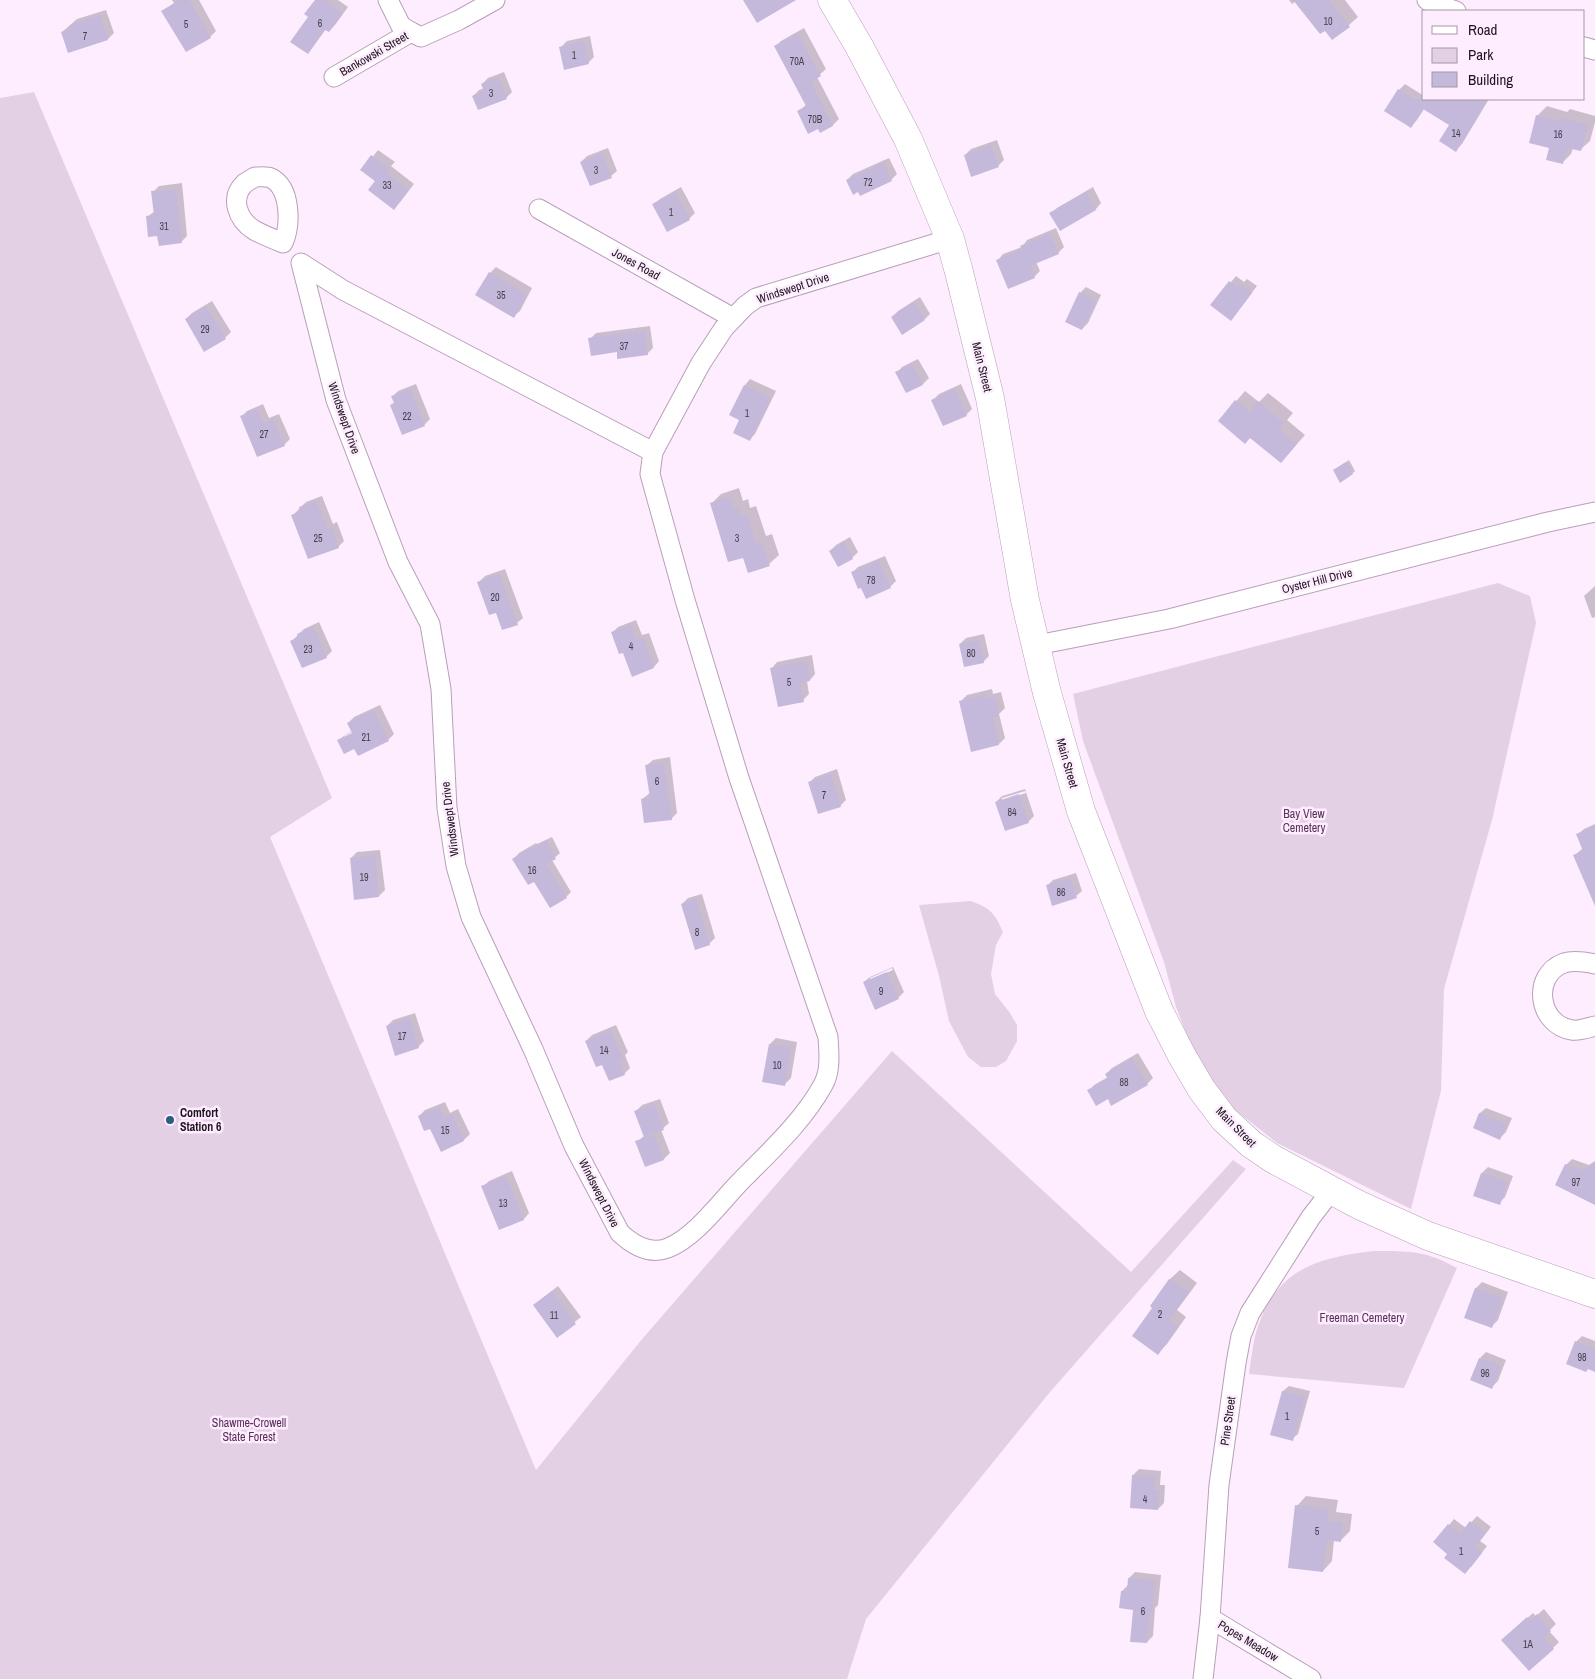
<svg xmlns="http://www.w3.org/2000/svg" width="1595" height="1679" viewBox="0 0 1595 1679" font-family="'Archivo Narrow',sans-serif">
<rect width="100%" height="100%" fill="#feedfe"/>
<g fill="#e4d0e4">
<path d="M34,92L332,798L270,837L536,1470L643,1338L892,1051L1131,1272L1233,1160L1246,1169L1050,1392L866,1619L847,1679H0V98Z"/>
<path d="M1498,583L1530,596L1536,623L1492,820L1444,989L1441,1091L1411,1209L1277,1143L1229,1105L1193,1051L1176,1007L1164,962L1083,741L1073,694Z"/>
<path d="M971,901C991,909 994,912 1003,932L996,945L991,974L995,994L1010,1013L1017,1025V1041L1006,1061L996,1067H981L968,1057L949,1021L939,976L919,905Z"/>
<path d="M1373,1251C1408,1251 1425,1250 1457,1268L1404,1388L1249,1374C1251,1360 1253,1343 1257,1329C1277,1269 1316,1258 1373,1251Z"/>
</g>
<g fill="#0003" fill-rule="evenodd">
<path d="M172,0H199L216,31L210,37L186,51L163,11L174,3Z"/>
<path d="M316,0H338L348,7L335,25L329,31L326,29L308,53L310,17Z"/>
<path d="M1289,0H1345L1358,17L1333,39L1296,1L1292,4Z"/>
<path d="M106,10L114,33L108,39L69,52L62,32L77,19Z"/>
<path d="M804,28L826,69L817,77L839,119L833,125L820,131L818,127L798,112L807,104L775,47L781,41Z"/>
<path d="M590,36L594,57L588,63L561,47L567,41Z"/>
<path d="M504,72L512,92L506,98L473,96L479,90L484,88L482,84L488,78Z"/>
<path d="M1405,84L1424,96V99L1430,100L1417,120L1411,126L1399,90Z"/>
<path d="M1448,99H1489L1462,144L1456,150L1451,124L1437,116Z"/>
<path d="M1547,106L1567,112L1570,109L1595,116V122L1590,141L1580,150L1573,148L1571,154L1562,163L1550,147L1537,116Z"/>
<path d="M997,140L1004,160L998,166L965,155L971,149Z"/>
<path d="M608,148L617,171L611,176L581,162L587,156Z"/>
<path d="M378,150L395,162L391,166L414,184L400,202L362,170Z"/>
<path d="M889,158L897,174L891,180L859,190L847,180L853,174Z"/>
<path d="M182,183L187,236L181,242L158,234L147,217L155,211L153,192L159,186Z"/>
<path d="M681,187L695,213L689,219L654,205L660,199Z"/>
<path d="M1093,187L1101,203L1096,209L1060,229L1051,214L1057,208Z"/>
<path d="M1056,228L1064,247L1058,253L1036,262L1040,271L1034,277L998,260L1003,254L1022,247L1027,240Z"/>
<path d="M496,267L532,288L520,311L514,316L490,273Z"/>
<path d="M1236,276L1244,282L1247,279L1257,286L1236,313L1212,305Z"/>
<path d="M1086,287L1101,295L1088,323L1082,329L1080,293Z"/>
<path d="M920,297L930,314L925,319L892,317L898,311Z"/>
<path d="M212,301L231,332L225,338L186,319L192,313Z"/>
<path d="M650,326L653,348L647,354L618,351L590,339L596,333Z"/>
<path d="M918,359L929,378L923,384L906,392L897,373L902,367Z"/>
<path d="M750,379L776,391L755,434L749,440L741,419L731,414L745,385Z"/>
<path d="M416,384L430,419L424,425L391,405L395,402L392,397L398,391Z"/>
<path d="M961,384L972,409L966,415L933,400L939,394Z"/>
<path d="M1245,391L1259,402L1268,393L1293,413L1287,420L1305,435L1281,462L1251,437L1219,421Z"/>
<path d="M263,404L269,418L279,414L290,439L284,445L241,417L247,411Z"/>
<path d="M1349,460L1355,471L1353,473L1334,470Z"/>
<path d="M739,488L743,501L748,499L750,508L756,506L766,536L772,534L779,555L769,564L743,556L712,503L721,494Z"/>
<path d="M322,496L333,524L337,522L344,541L338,547L293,515L306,502Z"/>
<path d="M850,537L858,552L852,558L830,551L836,545Z"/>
<path d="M885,556L896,581L890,587L852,573L858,567Z"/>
<path d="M505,569L523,618L517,623L496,611L479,582L485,576Z"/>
<path d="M1595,586V617L1592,618L1584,596Z"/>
<path d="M636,620L642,635L649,633L659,661L654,667L624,651L612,633L618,627Z"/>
<path d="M319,622L332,651L326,657L292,641L304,629Z"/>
<path d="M984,634L989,656L983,662L960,644L966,638Z"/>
<path d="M812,655L815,674L810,680L807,681L809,694L803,700L772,668L777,662Z"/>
<path d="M992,689L993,694L1001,692L1005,708L999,714L1005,738L999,744L961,701L967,695Z"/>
<path d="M380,705L394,734L388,740L355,747L339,740L345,735L352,731L348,723L354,717ZM357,729L358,731L344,738V736Z"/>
<path d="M670,757L677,813L671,819L642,799L650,793L647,765L653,760Z"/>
<path d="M837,769L846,800L840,806L809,783L815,777Z"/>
<path d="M1025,789L1034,816L1028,822L996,802L1002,796ZM1025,791L1026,793L1002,801V798Z"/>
<path d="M1595,824V890L1575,855L1583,848L1578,834L1584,829Z"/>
<path d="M552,837L560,853L552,860L571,892L566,897L514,859L519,853L536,843L537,844Z"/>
<path d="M380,850L385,890L379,896L351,858L357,852Z"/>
<path d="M1076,873L1082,891L1076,896L1047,886L1053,880Z"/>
<path d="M702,894L715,938L709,944L682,904L688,898Z"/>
<path d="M893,967L904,992L898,998L864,982L870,977ZM892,968L893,970L870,980V978Z"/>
<path d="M415,1013L424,1041L418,1047L387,1026L393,1020Z"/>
<path d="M616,1025L628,1052L625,1055L630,1068L624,1074L602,1063L586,1041L592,1035Z"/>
<path d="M776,1038L797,1042L791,1078L785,1084L770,1044Z"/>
<path d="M1138,1053L1153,1078L1147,1084L1108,1098L1089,1091L1094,1085L1108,1077L1106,1074L1112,1068Z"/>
<path d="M660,1099L669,1123L661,1130L670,1153L664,1159L646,1165L637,1142L645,1135L636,1111L642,1105Z"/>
<path d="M445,1102L450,1113L458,1109L470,1134L464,1140L441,1150L431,1127L419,1116L425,1110Z"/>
<path d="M1486,1108L1512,1118L1506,1132L1500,1138L1474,1128L1480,1113Z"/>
<path d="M1572,1159L1589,1165L1595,1161V1199L1566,1165Z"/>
<path d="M1488,1167L1513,1176L1505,1197L1499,1203L1475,1195L1482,1173Z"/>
<path d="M512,1171L529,1213L524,1219L500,1229L483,1187L489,1181Z"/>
<path d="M1180,1270L1197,1283L1177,1310L1186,1317L1167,1344L1158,1353L1154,1308L1152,1306L1170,1279Z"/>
<path d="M1482,1282L1508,1292L1498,1320L1492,1326L1466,1317L1476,1288Z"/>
<path d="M558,1286L581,1317L557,1336L540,1300Z"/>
<path d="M1582,1336L1595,1341V1370L1576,1342Z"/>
<path d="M1486,1352L1506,1360L1498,1381L1492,1387L1480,1358Z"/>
<path d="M1289,1386L1310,1391L1298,1434L1292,1439L1283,1391Z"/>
<path d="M1139,1469L1161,1471L1160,1485H1165L1164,1503L1158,1509L1133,1475Z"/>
<path d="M1306,1496L1338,1500L1336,1512L1352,1514L1350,1531L1341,1540H1334L1332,1561L1323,1571L1297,1506Z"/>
<path d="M1477,1516L1491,1527L1480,1541L1487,1546L1471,1567L1435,1542L1454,1519L1466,1528Z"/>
<path d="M1135,1572L1161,1575L1158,1605L1155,1608L1153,1636L1147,1642L1134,1609L1122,1591L1128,1585L1129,1578Z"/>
<path d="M1544,1609L1556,1624L1549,1631L1559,1642L1553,1648L1509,1634L1533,1613L1536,1616Z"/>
</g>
<g fill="#c4b9da">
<path d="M180,0H189L211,38L186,52L161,11Z"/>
<path d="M315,0H324L343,13L329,32L325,30L308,54L290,42L308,17L304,14Z"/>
<path d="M743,0H796L757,23Z"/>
<path d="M1293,0H1329L1350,27L1332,40L1325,31L1320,34Z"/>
<path d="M100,15L108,40L68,53L61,32L71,29L70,25Z"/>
<path d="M797,33L821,76L811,82L833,126L820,133L818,129L808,134L797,111L806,106L774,46Z"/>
<path d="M584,41L589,64L564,70L559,47Z"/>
<path d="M498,77L507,99L478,110L472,96L484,91L481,84Z"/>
<path d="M1398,89L1413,99H1488L1456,152L1439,141L1449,125L1423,109L1411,128L1384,111Z"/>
<path d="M1536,115L1559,121V117L1588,125L1581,151L1567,148L1563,164L1546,160L1549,148L1529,143Z"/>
<path d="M991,145L999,167L971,177L964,155Z"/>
<path d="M602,153L612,178L590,186L580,162Z"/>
<path d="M371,155L390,169L386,173L409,190L394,210L368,190L375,181L360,170Z"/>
<path d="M883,163L892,181L860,196L858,192L853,195L846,180Z"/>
<path d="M176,189L182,243L159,246L157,236L148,237L146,216L154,215L151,191Z"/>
<path d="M675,192L690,220L667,232L652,204Z"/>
<path d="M1086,192L1096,210L1060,231L1049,213Z"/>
<path d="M1050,233L1059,254L1030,266L1035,278L1008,289L996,260L1022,249L1020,246Z"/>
<path d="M489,272L527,295L514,318L475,295Z"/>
<path d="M1229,281L1237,287L1240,284L1252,293L1231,321L1210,305Z"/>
<path d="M1079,292L1096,301L1082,330L1065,322Z"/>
<path d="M914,302L925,320L902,335L891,317Z"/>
<path d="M206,306L226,339L204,352L185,319Z"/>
<path d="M645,331L648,355L617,359V352L591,356L588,338Z"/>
<path d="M912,364L923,385L906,393L895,372Z"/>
<path d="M744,385L771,398L750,441L733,433L739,420L729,415Z"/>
<path d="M410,389L425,426L402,435L390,405L394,403L391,396Z"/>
<path d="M955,389L967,416L943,426L931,400Z"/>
<path d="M1235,400L1250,412L1258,401L1284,423L1279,430L1297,444L1281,463L1250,438L1245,444L1218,421Z"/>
<path d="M257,409L263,423L273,419L285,446L257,457L240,416Z"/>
<path d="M1346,462L1353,474L1340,483L1333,470Z"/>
<path d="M730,497L734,509L738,508L741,516L747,514L756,544L762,543L770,566L748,573L743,558L728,562L710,503Z"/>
<path d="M316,501L327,529L332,527L339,548L308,559L291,515L300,512L299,507Z"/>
<path d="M844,542L853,559L838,567L829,551Z"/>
<path d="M878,561L891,588L866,599L861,588L858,589L851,572Z"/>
<path d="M499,574L518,625L502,630L496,613L489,615L477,582Z"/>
<path d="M631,625L636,640L643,638L654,668L632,677L623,653L619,654L611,632Z"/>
<path d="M313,627L327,658L302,668L290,641L298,637L297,634Z"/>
<path d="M979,640L984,663L964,667L959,644Z"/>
<path d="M806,661L810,681L800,683L804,702L778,707L770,668Z"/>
<path d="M986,695L987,699L995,697L999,716L993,717L999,745L971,752L959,701Z"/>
<path d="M374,710L389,741L358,756L354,749L344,754L337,740L352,733L347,723Z"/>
<path d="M664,763L672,820L644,823L641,799L650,798L645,765Z"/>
<path d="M831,774L841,807L818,814L808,782Z"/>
<path d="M1019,794L1029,823L1005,831L995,802Z"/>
<path d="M1595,826V906L1573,855L1583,851L1576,834Z"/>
<path d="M546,841L556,859L546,864L567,898L550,908L534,882L528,885L512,859L531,847V849Z"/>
<path d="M375,855L379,897L354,900L350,858Z"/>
<path d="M1070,878L1077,898L1052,906L1046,885Z"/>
<path d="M696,899L710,945L695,950L681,904Z"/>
<path d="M887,972L899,999L875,1010L863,982Z"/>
<path d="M409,1018L419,1048L395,1056L386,1026Z"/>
<path d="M610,1030L623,1059L619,1060L625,1075L609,1081L602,1065L596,1067L585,1041Z"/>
<path d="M769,1044L791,1047L785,1086L762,1082Z"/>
<path d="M1132,1058L1148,1085L1111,1106L1108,1099L1096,1106L1087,1090L1108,1079L1105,1074Z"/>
<path d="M654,1104L664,1130L644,1137L634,1111Z"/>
<path d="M439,1107L444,1118L452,1114L464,1141L441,1152L430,1129L424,1131L418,1116Z"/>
<path d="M1479,1113L1507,1124L1500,1140L1473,1128Z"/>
<path d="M654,1135L664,1160L645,1167L635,1141Z"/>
<path d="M1595,1162V1205L1555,1185L1565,1164L1583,1170Z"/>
<path d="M1481,1173L1508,1182L1500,1205L1473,1196Z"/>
<path d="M506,1176L524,1220L499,1230L481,1186Z"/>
<path d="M1169,1279L1189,1292L1169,1320L1178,1327L1158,1355L1132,1336L1152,1308L1150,1306Z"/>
<path d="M1475,1288L1503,1298L1492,1328L1464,1318Z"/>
<path d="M552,1291L576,1324L557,1338L533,1305Z"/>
<path d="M1575,1341L1595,1349V1372L1588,1369L1586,1372L1566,1364Z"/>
<path d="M1479,1358L1501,1366L1492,1389L1470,1380Z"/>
<path d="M1282,1391L1305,1397L1293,1441L1270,1435Z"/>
<path d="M1132,1475L1155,1476L1154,1490L1160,1491L1158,1510L1130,1508Z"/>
<path d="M1295,1505L1329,1509L1328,1521L1343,1523L1341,1542L1327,1540L1323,1572L1288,1568Z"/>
<path d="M1470,1521L1486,1533L1475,1547L1482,1553L1465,1574L1444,1558L1447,1554L1433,1542L1448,1524L1460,1534Z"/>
<path d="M1128,1578L1155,1580L1152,1612H1150L1147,1643L1130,1642L1133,1610L1119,1608L1121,1591H1127Z"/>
<path d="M1537,1614L1551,1631L1544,1637L1554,1649L1529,1671L1501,1640L1527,1617L1530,1621Z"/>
</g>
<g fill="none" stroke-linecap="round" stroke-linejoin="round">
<g stroke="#b99fb9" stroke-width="21">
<g id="street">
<path d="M388,0L401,26L411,32"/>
<path d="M1427,0L1440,6L1456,11"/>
<path d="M1584,47L1595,50"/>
<path d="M334,77L411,32L421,37L459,20L495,0"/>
<path d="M255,177C260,177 266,176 271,178C291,188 291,225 283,243C273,239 263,235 254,230C238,220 229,198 245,183C248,181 252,179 255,177Z"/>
<path d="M539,209L733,318"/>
<path d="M653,452L343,290L301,263L336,400L398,562L430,624L441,689L447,808L456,866L471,917L533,1049L574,1146L620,1233C633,1245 650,1255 668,1248C694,1238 719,1204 738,1184C768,1153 802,1123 823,1085C831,1071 829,1053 828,1037L739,778L685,600L650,474L653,452L701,363L724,328L745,306L756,298L950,239"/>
<path d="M1037,645L1169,619L1548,522L1595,512"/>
<path d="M1595,964C1586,962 1573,960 1564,963C1531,975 1538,1025 1572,1030C1579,1031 1588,1028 1595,1026"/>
<path d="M1210,1618L1311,1679"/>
<path d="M1203,1679L1210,1618L1219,1485L1236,1363L1241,1336L1250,1313L1311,1217L1332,1190"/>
</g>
</g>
<g stroke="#b99fb9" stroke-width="29">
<path id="secondary" d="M832,0L859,46L908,139L950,239L959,272L990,398L1025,600L1047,693L1081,811L1159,1011L1182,1056L1202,1090L1224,1119L1251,1144L1273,1159L1359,1205L1428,1236L1595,1294"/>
</g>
<use href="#street" stroke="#fff" stroke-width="19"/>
<use href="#secondary" stroke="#fff" stroke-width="28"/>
</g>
<circle fill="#2c5e7b" stroke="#feedfe" stroke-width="2" cx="170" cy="1120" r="5"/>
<g text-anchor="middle" stroke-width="5" stroke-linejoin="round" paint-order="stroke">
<g font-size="10" fill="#483e4d">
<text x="1328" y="25">10</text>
<text x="320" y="27">6</text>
<text x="186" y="28">5</text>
<text x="85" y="40">7</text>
<text x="574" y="59">1</text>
<text x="797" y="65">70A</text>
<text x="491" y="97">3</text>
<text x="815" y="123">70B</text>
<text x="1456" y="137">14</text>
<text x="1558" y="138">16</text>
<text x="596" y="174">3</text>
<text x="868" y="186">72</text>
<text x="387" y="189">33</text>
<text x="671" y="216">1</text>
<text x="164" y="230">31</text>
<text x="501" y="299">35</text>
<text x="205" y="333">29</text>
<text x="624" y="350">37</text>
<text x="747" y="417">1</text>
<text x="407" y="420">22</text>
<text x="264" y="438">27</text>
<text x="318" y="542">25</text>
<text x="737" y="542">3</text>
<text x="871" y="584">78</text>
<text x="495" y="601">20</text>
<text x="631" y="650">4</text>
<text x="308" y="653">23</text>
<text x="971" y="657">80</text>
<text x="789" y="686">5</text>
<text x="366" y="741">21</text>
<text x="657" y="785">6</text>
<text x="824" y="799">7</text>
<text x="1012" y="816">84</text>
<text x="532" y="874">16</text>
<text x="364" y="881">19</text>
<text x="1061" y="896">86</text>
<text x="697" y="936">8</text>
<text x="881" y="995">9</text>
<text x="402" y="1040">17</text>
<text x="604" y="1054">14</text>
<text x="777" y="1069">10</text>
<text x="1124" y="1086">88</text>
<text x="445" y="1134">15</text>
<text x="1576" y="1186">97</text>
<text x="503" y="1207">13</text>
<text x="1160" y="1318">2</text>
<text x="554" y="1319">11</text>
<text x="1582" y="1361">98</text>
<text x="1485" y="1377">96</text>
<text x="1287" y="1420">1</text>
<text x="1145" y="1503">4</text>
<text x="1317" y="1535">5</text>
<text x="1461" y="1555">1</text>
<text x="1143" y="1615">6</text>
<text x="1528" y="1648">1A</text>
</g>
<g font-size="12" fill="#1e151e" stroke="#feedfe">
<text transform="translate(374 54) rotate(-30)" y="4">Bankowski Street</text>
<text transform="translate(636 264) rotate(29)" y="4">Jones Road</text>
<text transform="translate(793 288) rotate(-18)" y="4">Windswept Drive</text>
<text transform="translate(982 367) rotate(76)" y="4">Main Street</text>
<text transform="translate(344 418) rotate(71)" y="4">Windswept Drive</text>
<text transform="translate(1317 581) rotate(-14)" y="4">Oyster Hill Drive</text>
<text transform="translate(1067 763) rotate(74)" y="4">Main Street</text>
<text transform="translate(450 819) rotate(-97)" y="4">Windswept Drive</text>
<text transform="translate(1236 1127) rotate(45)" y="4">Main Street</text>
<text transform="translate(599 1193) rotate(63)" y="4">Windswept Drive</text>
<text transform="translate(1228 1421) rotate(-82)" y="4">Pine Street</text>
<text transform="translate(1248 1641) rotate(31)" y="4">Popes Meadow</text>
</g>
<g font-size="12" fill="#59305b" stroke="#feedfe">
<text x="1304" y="818">Bay View<tspan x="1304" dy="14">Cemetery</tspan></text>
<text x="1362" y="1322">Freeman Cemetery</text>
<text x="249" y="1427">Shawme-Crowell<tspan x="249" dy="14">State Forest</tspan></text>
</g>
<g font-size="12" font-weight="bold" fill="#1e151e" stroke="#feedfe" text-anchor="start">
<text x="180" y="1117">Comfort<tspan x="180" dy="14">Station 6</tspan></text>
</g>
</g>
<rect x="1422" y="10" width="162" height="90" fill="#feedfe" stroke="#a497a4"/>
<rect x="1432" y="26" width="25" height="8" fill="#ffffff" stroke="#a497a4"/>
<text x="1468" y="35" font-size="15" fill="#1e151e">Road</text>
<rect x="1432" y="48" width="25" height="15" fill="#e4d0e4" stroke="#a497a4"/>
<text x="1468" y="60" font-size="15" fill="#1e151e">Park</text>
<rect x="1432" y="72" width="25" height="15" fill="#c4b9da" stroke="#a497a4"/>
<text x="1468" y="85" font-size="15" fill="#1e151e">Building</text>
</svg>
